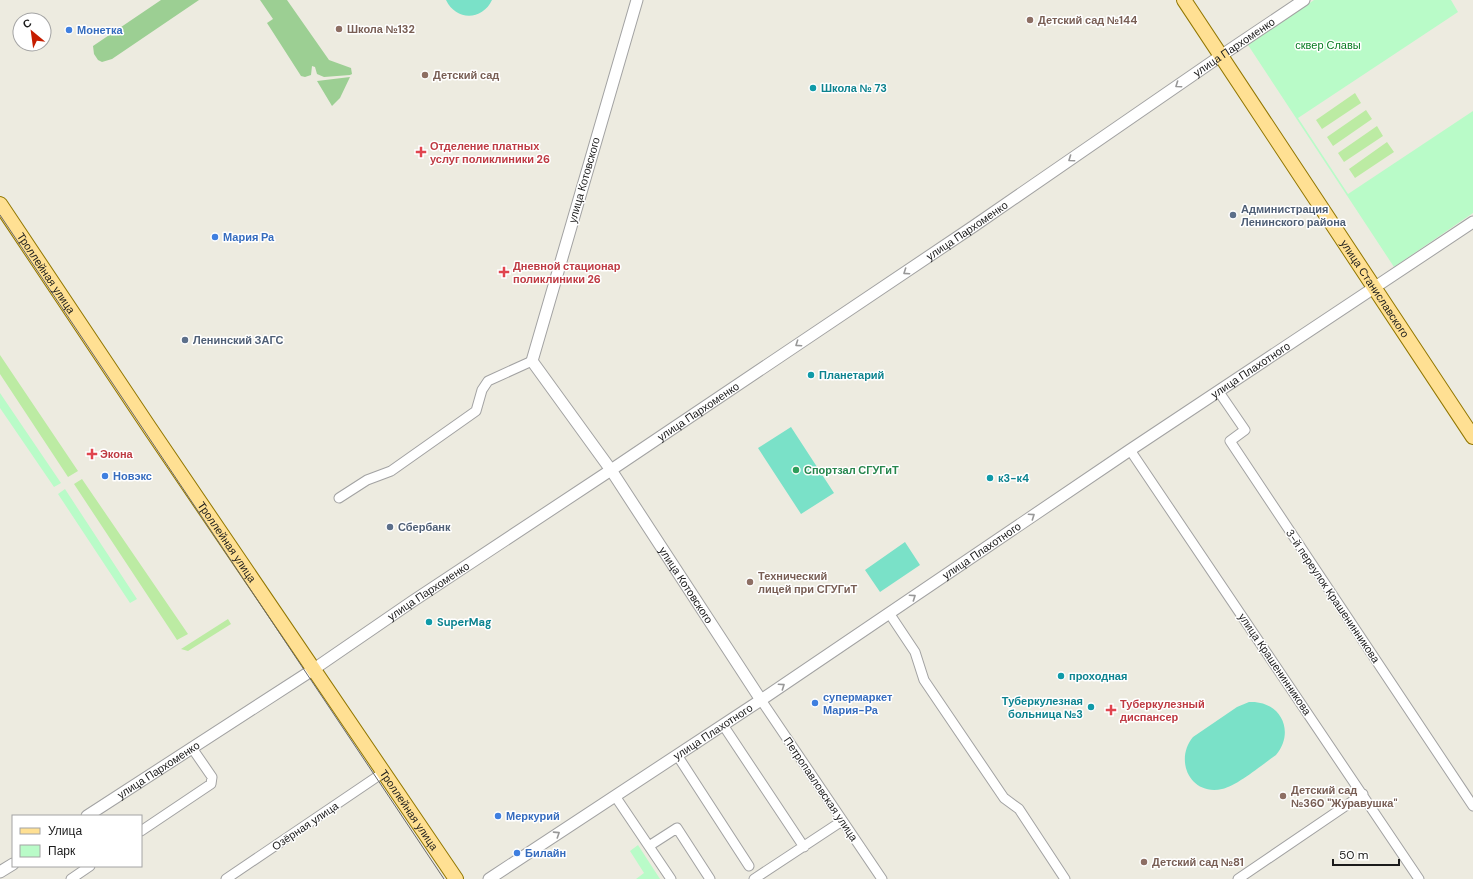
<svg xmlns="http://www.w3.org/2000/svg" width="1473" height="879" viewBox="0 0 1473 879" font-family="'DM Sans',sans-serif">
  <rect width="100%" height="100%" fill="#edebe0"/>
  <!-- grass -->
  <path fill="#bceba3" d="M1355 93 1361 103 1322 129 1316 120Z
    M1366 110 1372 119 1333 146 1327 137Z
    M1377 126 1383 136 1344 162 1338 153Z
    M1387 142 1394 152 1355 178 1349 169Z
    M0 355 78 471 68 477 0 374Z
    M82 479 188 634 177 640 74 484Z
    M228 619 231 624 188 651 181 649Z"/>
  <!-- forest -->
  <path fill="#9ccf93" d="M161 0H199L112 59 102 62 98 60 94 54 93 46Z
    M260 0H287L329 60 351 68 352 74 350 75 324 77 317 74 315 67 312 66 311 75 305 77 301 76 267 23 273 19Z
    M350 77 340 98 332 106 317 81Z"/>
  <!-- park -->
  <path fill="#b9fbc8" d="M1314 0H1451L1458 12 1298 118 1348 194 1473 111V213L1394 267 1248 45Z
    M0 393 61 483 54 487 0 408Z
    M65 489 137 599 130 603 58 494Z
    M638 845 660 879H636L644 873 630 851Z"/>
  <!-- pitch -->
  <path fill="#7ae1c8" d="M446 0H492C482 21 456 21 446 0Z
    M791 427 834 493 801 514 758 448Z
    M905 542 920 565 880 592 865 570Z
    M1249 702C1280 700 1296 731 1276 755 1263 764 1237 786 1222 789 1190 796 1174 760 1193 737L1237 707Z"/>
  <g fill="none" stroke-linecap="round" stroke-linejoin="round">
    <!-- minor casing -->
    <g stroke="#a2a2a2" stroke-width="11">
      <path id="minor" d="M1219 392 1245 430 1230 441 1473 806
        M1130 450 1419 879
        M339 498 367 480 391 471 476 411 482 390 488 381 532 361
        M889 613 915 652 924 680 1004 798 1019 809 1065 879
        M761 700 882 879
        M723 725 804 847
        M677 755 749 866
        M615 796 671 879
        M141 831 211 784 212 777 192 748
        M649 846 677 828 710 879
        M71 879 90 866
        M226 879 384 772
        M754 879 842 821
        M1238 879 1363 794"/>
    </g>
    <!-- tertiary casing -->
    <g stroke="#a2a2a2" stroke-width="13">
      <g id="tertiary">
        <path id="s1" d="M637 0 532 361 611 470 761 700"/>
        <path id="s2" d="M87 816 314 669 413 601 611 470 974 226 1222 55 1304 0"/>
        <path d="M0 872 13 864"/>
        <path id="s3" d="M489 879 761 700 1130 450 1473 222"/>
      </g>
    </g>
    <!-- primary casing -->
    <g stroke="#927700" stroke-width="16">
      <g id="primary">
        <path id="s4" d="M1184 0 1473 437"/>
        <path id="s5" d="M0 204 149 427 456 879"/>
      </g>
    </g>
    <!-- minor -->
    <use href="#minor" stroke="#fff" stroke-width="9"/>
    <!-- tertiary -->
    <use href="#tertiary" stroke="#fff" stroke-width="11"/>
    <!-- primary -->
    <use href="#primary" stroke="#ffe093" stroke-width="14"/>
    <!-- tram -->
    <path stroke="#696969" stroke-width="1" d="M0 215 444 879"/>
  </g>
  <!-- one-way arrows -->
  <defs><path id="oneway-chevron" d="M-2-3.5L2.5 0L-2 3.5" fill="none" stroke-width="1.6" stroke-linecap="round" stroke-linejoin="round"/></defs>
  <g stroke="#989898">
    <use href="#oneway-chevron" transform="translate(1178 85) rotate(145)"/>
    <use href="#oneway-chevron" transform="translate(1071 159) rotate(145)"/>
    <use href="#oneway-chevron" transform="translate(906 272) rotate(146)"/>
    <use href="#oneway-chevron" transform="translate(798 344) rotate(146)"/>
    <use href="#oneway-chevron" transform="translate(1032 516) rotate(-34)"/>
    <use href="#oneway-chevron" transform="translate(913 597) rotate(-34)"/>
    <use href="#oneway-chevron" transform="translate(782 686) rotate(-34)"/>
    <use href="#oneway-chevron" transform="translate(557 834) rotate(-33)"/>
  </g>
  <!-- markers -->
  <g fill="#8d6e63" stroke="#fff" stroke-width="1.5">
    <circle cx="1030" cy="20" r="4"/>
    <circle cx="339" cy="29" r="4"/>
    <circle cx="425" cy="75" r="4"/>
    <circle cx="750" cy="582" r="4"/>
    <circle cx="1283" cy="796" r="4"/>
    <circle cx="1144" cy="862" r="4"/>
  </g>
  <g fill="#3f7fe0" stroke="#fff" stroke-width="1.5">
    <circle cx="69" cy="30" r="4"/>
    <circle cx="215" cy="237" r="4"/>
    <circle cx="105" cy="476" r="4"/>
    <circle cx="815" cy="703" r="4"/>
    <circle cx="498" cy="816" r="4"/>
    <circle cx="517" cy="853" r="4"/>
  </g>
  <g fill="#0f9aa8" stroke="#fff" stroke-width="1.5">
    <circle cx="813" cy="88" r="4"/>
    <circle cx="811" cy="375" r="4"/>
    <circle cx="990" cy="478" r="4"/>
    <circle cx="429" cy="622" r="4"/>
    <circle cx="1061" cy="676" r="4"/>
    <circle cx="1091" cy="707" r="4"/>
  </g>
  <g fill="#e0444e" stroke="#fff" stroke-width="1.5">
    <path d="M419 146h4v4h4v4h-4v4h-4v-4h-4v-4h4z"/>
    <path d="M502 266h4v4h4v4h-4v4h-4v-4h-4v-4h4z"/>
    <path d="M90 448h4v4h4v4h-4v4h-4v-4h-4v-4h4z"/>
    <path d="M1109 704h4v4h4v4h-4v4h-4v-4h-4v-4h4z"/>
  </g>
  <g fill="#5c6f8a" stroke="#fff" stroke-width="1.5">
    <circle cx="1233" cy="215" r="4"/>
    <circle cx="185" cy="340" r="4"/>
    <circle cx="390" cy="527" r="4"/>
  </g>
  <circle fill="#2e9e5b" stroke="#fff" stroke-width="1.5" cx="796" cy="470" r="4"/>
  <g text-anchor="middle" stroke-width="3" stroke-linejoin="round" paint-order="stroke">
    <!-- education labels -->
    <g font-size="11" font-weight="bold" fill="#785e54" stroke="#fff" text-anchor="start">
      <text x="1038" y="24">Детский сад №144</text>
      <text x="347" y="33">Школа №132</text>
      <text x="433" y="79">Детский сад</text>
      <text x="758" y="580">Технический<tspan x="758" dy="13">лицей при СГУГиТ</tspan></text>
      <text x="1291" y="794">Детский сад<tspan x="1291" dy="13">№360 "Журавушка"</tspan></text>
      <text x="1152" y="866">Детский сад №81</text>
    </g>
    <!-- shop labels -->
    <g font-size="11" font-weight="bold" fill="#366cbe" stroke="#fff" text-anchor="start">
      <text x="77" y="34">Монетка</text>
      <text x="223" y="241">Мария Ра</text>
      <text x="113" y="480">Новэкс</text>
      <text x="823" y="701">супермаркет<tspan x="823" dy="13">Мария-Ра</tspan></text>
      <text x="506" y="820">Меркурий</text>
      <text x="525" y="857">Билайн</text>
    </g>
    <!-- park labels -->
    <g font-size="11" fill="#077b21" stroke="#fff">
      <text x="1328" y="49">сквер Славы</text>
    </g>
    <!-- street labels -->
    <g font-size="11" fill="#1b1b1b" stroke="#fff">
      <text dy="4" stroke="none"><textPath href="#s2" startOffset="1381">улица Пархоменко</textPath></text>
      <text transform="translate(584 180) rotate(-74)" y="4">улица Котовского</text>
      <text dy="4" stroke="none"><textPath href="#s2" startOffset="1057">улица Пархоменко</textPath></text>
      <text dy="4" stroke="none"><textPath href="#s5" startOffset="83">Троллейная улица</textPath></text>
      <text dy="4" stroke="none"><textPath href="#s4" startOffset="346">улица Станиславского</textPath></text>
      <text dy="4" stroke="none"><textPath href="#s3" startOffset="916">улица Плахотного</textPath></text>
      <text dy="4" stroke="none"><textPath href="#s2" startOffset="733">улица Пархоменко</textPath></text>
      <text dy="4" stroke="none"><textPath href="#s5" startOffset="407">Троллейная улица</textPath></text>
      <text dy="4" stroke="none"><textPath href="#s3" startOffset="592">улица Плахотного</textPath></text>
      <text dy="4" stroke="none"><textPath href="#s1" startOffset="648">улица Котовского</textPath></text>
      <text dy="4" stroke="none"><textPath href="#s2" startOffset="409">улица Пархоменко</textPath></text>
      <text transform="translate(1333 596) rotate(56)" y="4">3-й переулок Крашенинникова</text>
      <text transform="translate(1275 664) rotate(56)" y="4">улица Крашенинникова</text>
      <text dy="4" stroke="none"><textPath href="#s3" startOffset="268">улица Плахотного</textPath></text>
      <text dy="4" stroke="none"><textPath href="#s2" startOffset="85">улица Пархоменко</textPath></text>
      <text transform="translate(821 789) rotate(56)" y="4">Петропавловская улица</text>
      <text dy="4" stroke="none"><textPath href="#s5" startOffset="731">Троллейная улица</textPath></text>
      <text transform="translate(305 826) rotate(-34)" y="4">Озёрная улица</text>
    </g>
    <!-- culture labels -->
    <g font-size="11" font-weight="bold" fill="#0d838f" stroke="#fff" text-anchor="start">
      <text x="821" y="92">Школа № 73</text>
      <text x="819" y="379">Планетарий</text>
      <text x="998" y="482">к3-к4</text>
      <text x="437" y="626">SuperMag</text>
      <text x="1069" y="680">проходная</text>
      <text x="1083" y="705" text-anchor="end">Туберкулезная<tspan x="1083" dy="13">больница №3</tspan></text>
    </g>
    <!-- health labels -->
    <g font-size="11" font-weight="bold" fill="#be3a42" stroke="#fff" text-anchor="start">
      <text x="430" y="150">Отделение платных<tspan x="430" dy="13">услуг поликлиники 26</tspan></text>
      <text x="513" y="270">Дневной стационар<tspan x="513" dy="13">поликлиники 26</tspan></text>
      <text x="100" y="458">Экона</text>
      <text x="1120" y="708">Туберкулезный<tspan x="1120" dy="13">диспансер</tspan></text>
    </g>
    <!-- service labels -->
    <g font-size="11" font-weight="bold" fill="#4e5e75" stroke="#fff" text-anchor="start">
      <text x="1241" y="213">Администрация<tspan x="1241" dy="13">Ленинского района</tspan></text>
      <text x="193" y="344">Ленинский ЗАГС</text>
      <text x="398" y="531">Сбербанк</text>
    </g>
    <!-- leisure labels -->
    <g font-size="11" font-weight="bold" fill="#27864d" stroke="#fff" text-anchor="start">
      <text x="804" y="474">Спортзал СГУГиТ</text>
    </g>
  </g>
  <!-- legend -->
  <rect x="12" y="815" width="130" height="52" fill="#ffffff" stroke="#a4a4a4"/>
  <rect x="20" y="828" width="20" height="6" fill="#ffe093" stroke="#a4a4a4"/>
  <text x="48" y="835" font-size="12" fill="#1b1b1b">Улица</text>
  <rect x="20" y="845" width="20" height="12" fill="#b9fbc8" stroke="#a4a4a4"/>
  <text x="48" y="855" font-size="12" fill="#1b1b1b">Парк</text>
  <!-- north arrow -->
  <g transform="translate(32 32) rotate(331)"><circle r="19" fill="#ffffff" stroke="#a4a4a4"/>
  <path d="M0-3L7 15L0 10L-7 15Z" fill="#c61d00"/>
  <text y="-6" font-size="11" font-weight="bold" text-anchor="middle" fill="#1b1b1b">С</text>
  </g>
  <!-- scale -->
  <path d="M1333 859v6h66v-6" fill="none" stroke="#1b1b1b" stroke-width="2"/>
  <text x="1339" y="859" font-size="12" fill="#1b1b1b" stroke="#ffffff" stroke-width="3" paint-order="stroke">50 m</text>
</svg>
